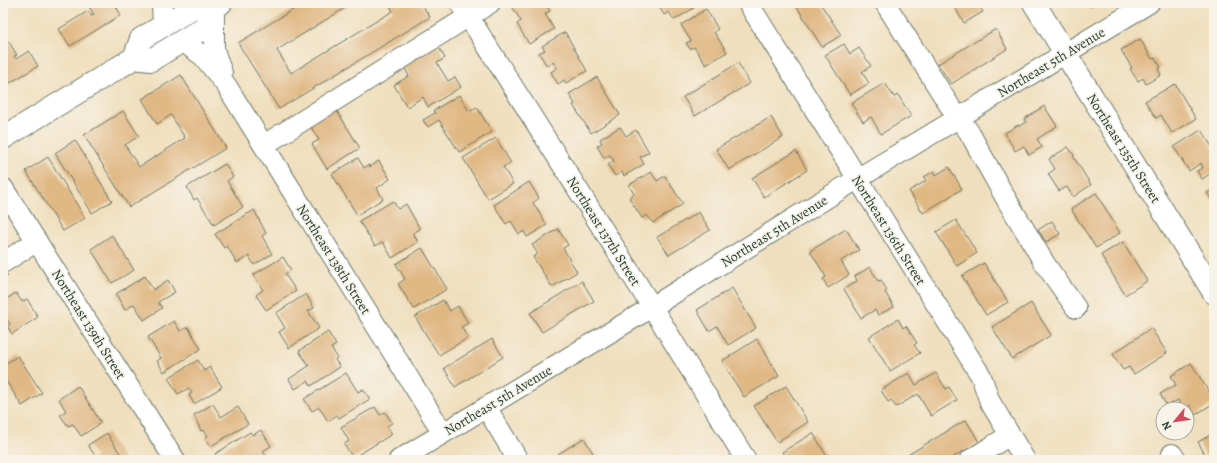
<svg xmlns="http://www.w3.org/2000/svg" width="1217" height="463" viewBox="0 0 1217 463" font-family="Alegreya,serif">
  <rect width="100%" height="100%" fill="#f7f3e8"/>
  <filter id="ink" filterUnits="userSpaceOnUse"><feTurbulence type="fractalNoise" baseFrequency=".025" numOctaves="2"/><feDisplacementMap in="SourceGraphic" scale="8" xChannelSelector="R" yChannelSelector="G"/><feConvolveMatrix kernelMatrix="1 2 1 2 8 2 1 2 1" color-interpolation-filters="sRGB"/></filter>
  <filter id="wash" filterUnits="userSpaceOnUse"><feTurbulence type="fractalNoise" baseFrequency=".012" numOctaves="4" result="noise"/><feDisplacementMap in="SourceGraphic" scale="16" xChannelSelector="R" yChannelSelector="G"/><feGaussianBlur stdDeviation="0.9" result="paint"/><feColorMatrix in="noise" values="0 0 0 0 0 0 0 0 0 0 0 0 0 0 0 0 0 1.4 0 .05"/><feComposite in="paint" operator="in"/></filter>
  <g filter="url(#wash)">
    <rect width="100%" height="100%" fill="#f0dfbe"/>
    <g id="blocks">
      <!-- building -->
      <path fill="#e0b884" d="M87 3H114L121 15 70 46 59 29 88 11 91 16 94 15Z
        M304 3H353L277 50 291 73 393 11 388 3H421L430 17 279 109 238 43Z
        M510 3H552L547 6 550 11 545 14 554 29 529 44 517 24 521 21Z
        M657 3H691L694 8 674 20 669 12 664 15Z
        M804 3H820L841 35 822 47 797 7Z
        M952 3H977L983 12 964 23Z
        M1088 3H1097L1090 7Z
        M706 9 718 29 714 32 727 52 706 65 694 47 690 49 686 43 691 41 681 25Z
        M996 29 1007 49 951 84 938 64Z
        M565 32 587 71 566 83 564 80 558 84 551 72 557 68 553 62 547 66 539 53 545 50 542 46Z
        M1140 39 1152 59 1155 58 1161 67 1158 69 1161 75 1146 84 1143 78 1138 81 1130 69 1132 68 1121 50Z
        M9 42 17 55 14 56 16 59 29 51 38 66 3 87V46Z
        M844 44 850 54 859 48 871 66 862 72 869 83 850 95 825 55Z
        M437 45 445 58 437 63 448 81 455 77 461 87 428 107 423 97 407 107 394 85 409 76 403 65Z
        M738 63 750 83 695 116 683 97Z
        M181 75 226 148 129 207 84 135 123 111 139 136 125 145 139 167 185 138 171 115 157 124 142 99Z
        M597 77 620 115 591 133 573 105 575 104 569 94Z
        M885 83 894 97 898 95 911 116 881 134 871 117 863 122 851 103Z
        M1175 84 1196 119 1172 133 1161 115 1156 118 1145 101Z
        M459 95 469 111 477 107 492 132 459 152 439 120 428 127 423 120 435 113 433 111Z
        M1044 106 1057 126 1037 139 1042 147 1029 155 1024 146 1015 151 1005 133 1018 125 1019 126 1026 122 1024 119Z
        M335 108 360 148 327 169 312 144 319 140 309 124Z
        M771 117 783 137 729 170 716 149Z
        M620 127 626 136 636 130 649 152 640 157 644 164 624 176 622 172 615 176 608 165 614 161 610 155 604 158 597 146 602 143 600 139Z
        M1201 130 1214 150V162L1212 163 1214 166V171L1202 179 1197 171 1203 168 1201 163 1189 171 1174 147Z
        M496 138 511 163 503 167 513 184 488 199 463 158Z
        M75 140 112 201 92 213 55 153Z
        M1068 147 1074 155 1073 156 1091 185 1073 197 1067 187 1059 191 1048 174 1055 169 1049 159Z
        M796 151 807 170 764 197 752 178Z
        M48 157 85 218 63 231 26 171Z
        M358 158 364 168 369 165 370 167 379 161 390 179 377 188 383 199 357 215 332 174Z
        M225 164 233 177 227 181 243 207 214 225 197 198 194 200 187 187Z
        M949 167 962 189 923 213 909 191 926 181 924 177 934 171 936 175Z
        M651 172 657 181 665 176 683 204 653 223 647 215 642 218 629 198 634 194 629 185Z
        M529 182 539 198 533 203 547 225 527 237 524 231 519 234 511 221 506 224 494 205Z
        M1214 188V203L1207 193Z
        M1096 193 1120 233 1096 248 1071 209Z
        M393 201 398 209 406 204 420 229 413 233 418 242 392 258 383 242 375 246 359 221Z
        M254 210 266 233 262 236 272 254 254 265 249 256 237 263 227 246 224 248 215 234Z
        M699 212 710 230 669 255 657 237Z
        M956 220 977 253 957 266 936 232Z
        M1052 221 1060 234 1046 242 1038 230Z
        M558 229 568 245 563 248 577 272 552 287 533 257 538 254 532 245Z
        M846 229 859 250 841 261 849 275 828 288 823 279 826 277 810 251Z
        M112 235 134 270 112 283 91 249Z
        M1123 242 1147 281 1125 295 1101 255Z
        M422 248 447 289 414 309 398 284 405 279 396 264Z
        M283 257 291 270 285 274 296 291 266 310 256 295 263 290 253 275Z
        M984 263 1008 302 986 315 962 276Z
        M870 267 878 281 881 280 887 290 885 292 894 307 878 315 875 310 861 318 844 289 857 281 855 276Z
        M3 269 8 276 3 279Z
        M145 276 153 290 168 280 175 292 158 302 162 308 144 320 134 304 125 310 116 294Z
        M582 281 594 301 542 332 530 313Z
        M732 288 756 328 728 345 717 326 709 331 697 310Z
        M16 293 22 302 27 299 38 317 12 334 7 326 10 324 4 315 3 316V301Z
        M306 294 314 308 308 311 319 328 289 348 279 332 285 328 276 313Z
        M443 300 450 311 458 306 468 323 461 327 468 338 439 355 415 317Z
        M1031 303 1051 335 1012 359 992 327Z
        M898 319 903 328 906 326 917 343 914 345 920 353 890 371 869 337Z
        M174 321 180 331 188 327 201 349 164 372 157 361 161 358 148 337Z
        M1151 328 1167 353 1134 374 1129 367 1123 370 1113 354Z
        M328 332 336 345 331 348 337 357 335 360 340 367 311 386 308 381 295 389 289 379 309 366 299 351Z
        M492 339 503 357 455 387 444 368Z
        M757 339 779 376 744 397 722 361Z
        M18 356 42 393 22 406 3 376V365Z
        M198 360 204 371 210 367 222 387 194 404 189 395 192 393 189 388 178 394 168 378Z
        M1191 363 1214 400V403L1195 415 1190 405 1183 409 1178 400 1167 406 1160 394 1176 385 1171 376Z
        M346 373 358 392 363 389 370 399 339 418 337 415 328 421 319 407 312 411 304 399Z
        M909 373 916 385 936 373 946 389 949 387 957 400 931 416 918 394 896 407 891 400 888 402 881 390Z
        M78 386 101 423 81 436 73 424 68 426 60 415 66 411 59 399Z
        M786 386 808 422 777 442 754 406Z
        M213 404 221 417 238 407 248 424 211 446 205 437 208 436 204 430 201 431 194 415Z
        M375 407 380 415 385 412 392 423 387 426 392 434 353 458 344 444 349 441 341 427Z
        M966 420 979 442 949 460H909L906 456Z
        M261 430 271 446 263 451 268 459 266 460H218L215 454 250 432 253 435Z
        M107 433 124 460H91L96 457 88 445Z
        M813 433 829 460H787L782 452Z
        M1212 434 1214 438V460H1208L1198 442Z
        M584 438 597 460H561L558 454Z"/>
    </g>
  </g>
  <g filter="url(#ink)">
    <use href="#blocks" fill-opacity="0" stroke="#687664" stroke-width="1"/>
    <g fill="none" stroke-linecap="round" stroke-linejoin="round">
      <!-- minor casing -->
      <g stroke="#687664" stroke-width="22">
        <path id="minor" d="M162 3 163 26
          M460 3 652 307 746 460
          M748 3 981 376 990 402 1025 460
          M885 3 951 108 969 132 1005 197 1045 264 1076 308
          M214 8V50L222 73
          M182 41 203 56 226 85 443 433
          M264 145 490 3
          M3 188 175 460
          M4 262 37 241
          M486 407 518 460
          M1172 454 1176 460
          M399 460 652 307 857 179 1149 3
          M970 460 1010 435"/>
      </g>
      <!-- major casing -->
      <g stroke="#687664" stroke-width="24">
        <path id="major" d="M1034 3 1214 293
          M134 58 141 39 194 7 214 8 221 3
          M3 138 134 58 151 60 205 27 214 8"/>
      </g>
      <!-- minor -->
      <use href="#minor" stroke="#fff" stroke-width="20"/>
      <!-- major -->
      <use href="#major" stroke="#fff" stroke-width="22"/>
    </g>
  </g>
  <g text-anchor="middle" stroke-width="3.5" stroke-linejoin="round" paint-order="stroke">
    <!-- street labels -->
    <g font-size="14" fill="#1f3d34" stroke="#f7f3e8">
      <text transform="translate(1051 62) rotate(-31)" y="5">Northeast 5th Avenue</text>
      <text transform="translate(1124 148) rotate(58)" y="5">Northeast 135th Street</text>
      <text transform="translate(889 230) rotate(58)" y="5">Northeast 136th Street</text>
      <text transform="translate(604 231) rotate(58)" y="5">Northeast 137th Street</text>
      <text transform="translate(774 231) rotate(-32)" y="5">Northeast 5th Avenue</text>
      <text transform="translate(334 259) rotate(58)" y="5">Northeast 138th Street</text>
      <text transform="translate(89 324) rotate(58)" y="5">Northeast 139th Street</text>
      <text transform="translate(498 400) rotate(-31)" y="5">Northeast 5th Avenue</text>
    </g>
  </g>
  <!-- margin -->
  <rect width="1217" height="463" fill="none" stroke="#f7f3e8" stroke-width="16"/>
  <!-- north arrow -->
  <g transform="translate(1175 421) rotate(241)"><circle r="19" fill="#f7f3e8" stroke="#a1aaa0"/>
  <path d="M0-3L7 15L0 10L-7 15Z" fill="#d1495b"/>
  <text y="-6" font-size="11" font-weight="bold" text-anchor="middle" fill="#1f3d34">N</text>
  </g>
</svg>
